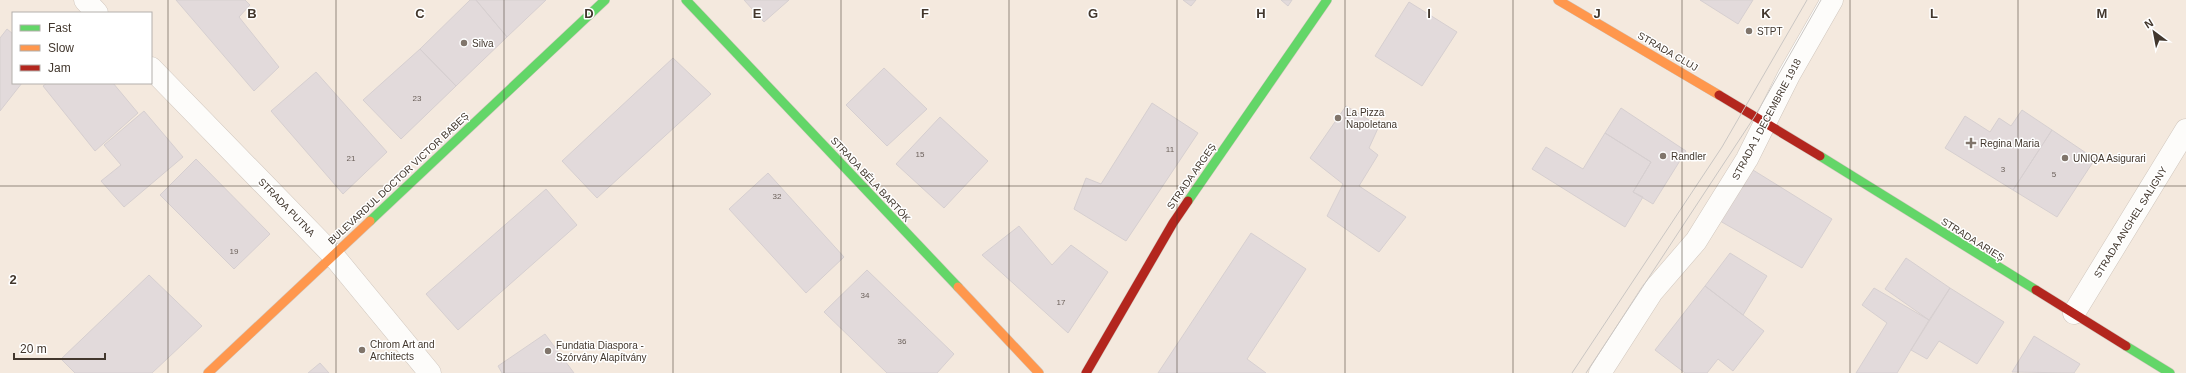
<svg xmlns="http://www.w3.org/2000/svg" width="2186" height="373" viewBox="0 0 2186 373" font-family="Helvetica,sans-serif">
  <rect width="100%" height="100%" fill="#f4e9de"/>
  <!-- building -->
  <path fill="#e2dadb" stroke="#d6cfd0" d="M176 0H245L250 5 239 17 279 67 254 91Z
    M470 0H476L507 37 456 86 420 49Z
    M476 0H546L507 37Z
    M744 0H789L764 22Z
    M1183 0H1196L1191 6Z
    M1281 0H1292L1288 6Z
    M1700 0H1753L1738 24Z
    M1409 2 1457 32 1422 86 1375 56Z
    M7 29 13 34V83H22L0 111V38Z
    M420 49 456 86 401 139 363 100Z
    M673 58 711 94 597 198 562 161Z
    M884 68 927 109 887 146 846 105Z
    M316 72 387 152 343 194 271 111Z
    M47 83H113L138 113 95 151 43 86Z
    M1152 103 1198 133 1126 241 1074 209 1086 178 1101 184Z
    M1346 106 1379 126 1369 148 1378 155 1359 186 1406 217 1379 252 1327 216 1343 184 1310 158Z
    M1621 108 1686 151 1653 204 1633 192 1651 162 1605 133Z
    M2022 110 2052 130 2013 190 1945 148 1965 116 1990 132 1999 118 2011 126Z
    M144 111 183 157 124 207 101 181 121 165 104 145Z
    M940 117 988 161 944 208 896 164Z
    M2052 130 2095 159 2057 217 2013 190Z
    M1605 133 1651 162 1633 192 1643 197 1625 227 1532 169 1546 147 1583 169Z
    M196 159 270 234 234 269 160 195Z
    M1753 170 1832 219 1802 268 1720 221Z
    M768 173 844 257 806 293 729 209Z
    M546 189 577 225 458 330 426 294Z
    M1019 226 1052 265 1071 245 1108 272 1068 333 982 255Z
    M1251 233 1306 269 1247 359 1266 373H1158Z
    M1730 253 1767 276 1743 315 1705 286Z
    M1906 258 1950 288 1929 320 1885 289Z
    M867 270 954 354 937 373H887L824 312Z
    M149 275 202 326 152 373H75L61 359Z
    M1705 286 1764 331 1733 371 1718 359 1707 373H1685L1655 350Z
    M1874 288 1929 320 1897 373H1856L1887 323 1862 305Z
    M1950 288 2004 322 1977 364 1939 341 1927 359 1911 350Z
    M545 334 574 373H502L498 366Z
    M2034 336 2080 364 2074 373 2012 372Z
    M320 363 329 373H308Z"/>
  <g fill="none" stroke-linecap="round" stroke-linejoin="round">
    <!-- street casing -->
    <g stroke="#d0c6bd" stroke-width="23">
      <path id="street" d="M85 0 97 13
        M151 68 332 254 430 373
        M2074 313 2186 130
        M1600 373 1652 292 1696 241 1747 159 1789 75 1832 0"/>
    </g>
    <!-- fast casing -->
    <g stroke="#d0c6bd" stroke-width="10">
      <path id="fast" d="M686 0 958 287
        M1820 156 2036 290
        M1188 201 1327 0
        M370 221 605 0
        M2126 346 2170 373"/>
    </g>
    <!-- slow casing -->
    <g stroke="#d0c6bd" stroke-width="10">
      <path id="slow" d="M1558 0 1719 95
        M958 287 1039 373
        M208 373 370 221"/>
    </g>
    <!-- jam casing -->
    <g stroke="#d0c6bd" stroke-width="10">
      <path id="jam" d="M1719 95 1820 156
        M2036 290 2126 346
        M1086 373 1173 223 1188 201"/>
    </g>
    <!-- street -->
    <use href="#street" stroke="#fdfcfa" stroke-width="22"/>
    <!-- fast -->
    <use href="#fast" stroke="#63d668" stroke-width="9"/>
    <!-- slow -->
    <use href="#slow" stroke="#ff974d" stroke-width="9"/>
    <!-- jam -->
    <use href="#jam" stroke="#b3261e" stroke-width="9"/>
    <!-- tram -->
    <path stroke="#cac6c3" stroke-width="1" d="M1572 373 1722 147 1807 0
      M1586 373 1755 116 1821 0"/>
  </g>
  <!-- grid -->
  <path fill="none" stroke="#42372d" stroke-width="1" stroke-opacity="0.55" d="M168 0V373M336 0V373M504 0V373M673 0V373M841 0V373M1009 0V373M1177 0V373M1345 0V373M1513 0V373M1682 0V373M1850 0V373M2018 0V373M0 186H2186"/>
  <!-- markers -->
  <g fill="#80756b" stroke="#fff" stroke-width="1.5">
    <circle cx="1749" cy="31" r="4"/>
    <circle cx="464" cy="43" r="4"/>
    <circle cx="1338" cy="118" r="4"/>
    <path d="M1969 137h4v4h4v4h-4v4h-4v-4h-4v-4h4z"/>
    <circle cx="1663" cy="156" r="4"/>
    <circle cx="2065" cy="158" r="4"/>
    <circle cx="362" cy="350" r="4"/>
    <circle cx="548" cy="351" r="4"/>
  </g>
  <g text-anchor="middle" stroke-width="3" stroke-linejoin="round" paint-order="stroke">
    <!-- number labels -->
    <g font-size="8" fill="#6b605a">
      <text x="417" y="101">23</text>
      <text x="1170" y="152">11</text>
      <text x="920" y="157">15</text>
      <text x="351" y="161">21</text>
      <text x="2003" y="172">3</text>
      <text x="2054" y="177">5</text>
      <text x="777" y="199">32</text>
      <text x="234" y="254">19</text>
      <text x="865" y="298">34</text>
      <text x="1061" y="305">17</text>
      <text x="902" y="344">36</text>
    </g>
    <!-- poi labels -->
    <g font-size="10" fill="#42372d" stroke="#fff" text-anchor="start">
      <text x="1757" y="35">STPT</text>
      <text x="472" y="47">Silva</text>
      <text x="1346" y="116">La Pizza<tspan x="1346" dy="12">Napoletana</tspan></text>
      <text x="1980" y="147">Regina Maria</text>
      <text x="1671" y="160">Randler</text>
      <text x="2073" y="162">UNIQA Asigurari</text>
      <text x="370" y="348">Chrom Art and<tspan x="370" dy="12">Architects</tspan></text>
      <text x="556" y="349">Fundatia Diaspora -<tspan x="556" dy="12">Szórvány Alapítvány</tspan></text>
    </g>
    <!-- street labels -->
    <g font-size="10" fill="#42372d" stroke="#fff">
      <text transform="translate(1668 51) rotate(30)" y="4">STRADA CLUJ</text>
      <text transform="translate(1766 119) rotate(-62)" y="4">STRADA 1 DECEMBRIE 1918</text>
      <text transform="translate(1191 176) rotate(-55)" y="4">STRADA ARGEȘ</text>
      <text transform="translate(398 178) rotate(-43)" y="4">BULEVARDUL DOCTOR VICTOR BABEȘ</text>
      <text transform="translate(871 179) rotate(47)" y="4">STRADA BÉLA BARTÓK</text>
      <text transform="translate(287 207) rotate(46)" y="4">STRADA PUTNA</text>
      <text transform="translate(2130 222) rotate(-58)" y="4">STRADA ANGHEL SALIGNY</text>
      <text transform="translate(1973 239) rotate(32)" y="4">STRADA ARIEȘ</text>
    </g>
  </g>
  <g font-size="13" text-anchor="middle" font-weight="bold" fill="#42372d" stroke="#fff" stroke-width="3" stroke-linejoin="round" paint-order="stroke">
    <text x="252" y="18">B</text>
    <text x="420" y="18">C</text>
    <text x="589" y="18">D</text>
    <text x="757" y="18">E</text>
    <text x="925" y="18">F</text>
    <text x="1093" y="18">G</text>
    <text x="1261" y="18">H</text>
    <text x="1429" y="18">I</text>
    <text x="1597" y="18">J</text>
    <text x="1766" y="18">K</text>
    <text x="1934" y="18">L</text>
    <text x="2102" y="18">M</text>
    <text x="13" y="284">2</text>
  </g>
  <!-- legend -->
  <rect x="12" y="12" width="140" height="72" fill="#ffffff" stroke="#b3afab"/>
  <rect x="20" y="25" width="20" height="6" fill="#63d668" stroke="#b3afab"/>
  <text x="48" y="32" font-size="12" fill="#42372d">Fast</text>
  <rect x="20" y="45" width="20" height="6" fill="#ff974d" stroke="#b3afab"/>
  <text x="48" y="52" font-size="12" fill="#42372d">Slow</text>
  <rect x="20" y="65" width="20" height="6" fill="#b3261e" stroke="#b3afab"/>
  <text x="48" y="72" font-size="12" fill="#42372d">Jam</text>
  <!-- north arrow -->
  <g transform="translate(2154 32) rotate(328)" stroke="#ffffff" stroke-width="3" paint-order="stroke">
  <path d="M0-3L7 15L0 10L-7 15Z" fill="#42372d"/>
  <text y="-6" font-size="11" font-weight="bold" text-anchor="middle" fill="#42372d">N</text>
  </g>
  <!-- scale -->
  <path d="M14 353v6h91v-6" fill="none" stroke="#42372d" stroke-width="2"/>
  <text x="20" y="353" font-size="12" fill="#42372d" stroke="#ffffff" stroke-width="3" paint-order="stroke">20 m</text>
</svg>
